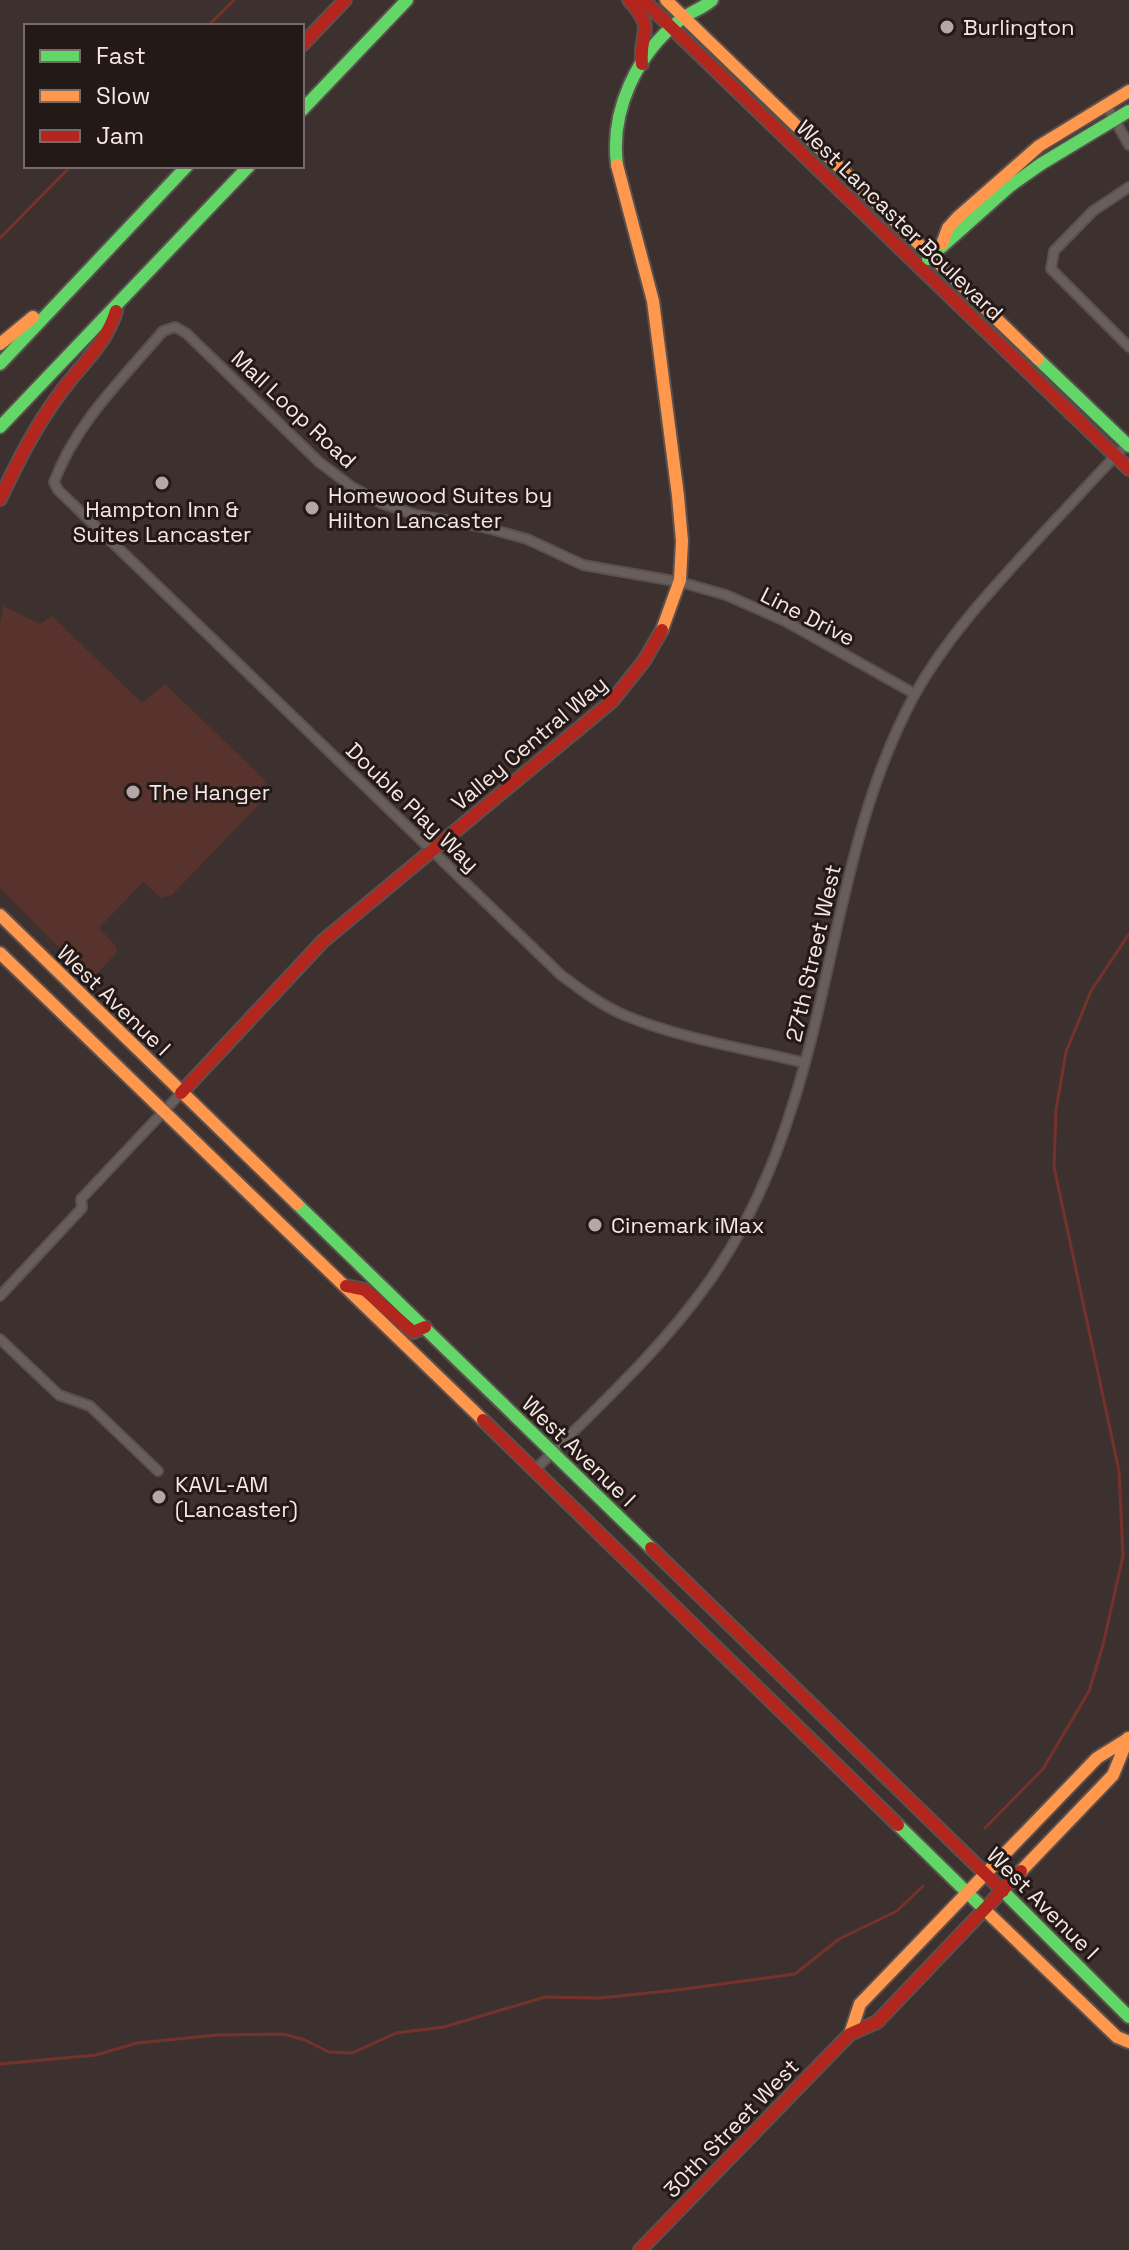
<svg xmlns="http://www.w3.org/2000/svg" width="1129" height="2250" viewBox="0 0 1129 2250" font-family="'Space Grotesk',sans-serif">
  <rect width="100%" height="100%" fill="#3d3130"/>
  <!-- green -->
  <path fill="#58322d" d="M3 606 40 624 52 616 142 703 165 684 265 780 266 797 172 895 161 898 143 882 99 928 116 946 117 952 91 980 0 888V625Z"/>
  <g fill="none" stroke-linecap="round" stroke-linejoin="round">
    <!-- stream -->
    <path stroke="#75322a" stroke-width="3" d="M208 26 234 0
      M0 238 71 166
      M985 1828 1043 1769 1089 1691 1103 1645 1123 1556 1119 1471 1054 1167 1056 1110 1066 1052 1091 991 1129 934
      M0 2064 96 2055 137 2043 217 2035 283 2034 305 2040 329 2052 352 2053 396 2033 444 2027 545 1997 600 1998 677 1990 795 1974 839 1939 897 1911 923 1886"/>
    <!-- street casing -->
    <g stroke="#5a504d" stroke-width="12">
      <path id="street" d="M1106 105 1129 145
        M1129 187 1093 211 1054 251 1051 269 1129 347
        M805 1063C748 1049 678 1038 624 1015 601 1005 581 990 561 975L58 490 54 482C76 423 123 378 163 331L175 327 186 333 319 462 352 487 381 503 416 515 483 527 527 539 583 565 680 582 726 595 785 621 915 694
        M0 1296 82 1208 81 1199 181 1093
        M0 1339 59 1395 90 1406 158 1471
        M535 1470C594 1410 659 1352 708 1283 745 1231 773 1168 792 1107 836 971 845 822 915 694 947 637 991 590 1035 542 1066 509 1096 476 1127 444"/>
    </g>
    <!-- fast casing -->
    <g stroke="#5a504d" stroke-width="16">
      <path id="fast" d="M302 110 407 0
        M617 165C610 110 637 54 680 20 690 12 702 9 712 0
        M928 259 1010 186 1041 164 1129 111
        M1038 359 1129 446
        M0 364 187 166
        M0 427 249 166
        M297 1204 651 1548
        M898 1825 985 1910
        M1003 1891 1129 2017"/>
    </g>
    <!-- slow casing -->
    <g stroke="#5a504d" stroke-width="16">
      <path id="slow" d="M666 0 1038 359
        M617 165 653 301 678 496 682 541 680 580 662 630
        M942 244 948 228 958 217 1039 146 1129 91
        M0 344 33 317
        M0 915 297 1204
        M0 953 483 1420
        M1021 1871 1113 1775 1128 1738
        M985 1910 1117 2037 1129 2042
        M850 2034 860 2004 1097 1758 1129 1738"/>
    </g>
    <!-- jam casing -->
    <g stroke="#5a504d" stroke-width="16">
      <path id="jam" d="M629 0C657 31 639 30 642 64
        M643 0 1129 469
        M302 45 345 0
        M0 499C18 461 36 425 61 392 82 363 105 346 116 311
        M181 1093 323 941 612 701 644 661 662 630
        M346 1286 365 1290 413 1332 425 1327
        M483 1420 898 1825
        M651 1548 1003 1891
        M640 2250 850 2034 877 2022 1021 1871"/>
    </g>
    <!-- street -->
    <use href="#street" stroke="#685f5d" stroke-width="8"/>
    <!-- fast -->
    <use href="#fast" stroke="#63d668" stroke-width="12"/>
    <!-- slow -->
    <use href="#slow" stroke="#ff974d" stroke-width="12"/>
    <!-- jam -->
    <use href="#jam" stroke="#b3261e" stroke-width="12"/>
  </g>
  <!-- markers -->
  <g fill="#b5a7a5" stroke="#231917" stroke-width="3">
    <circle cx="947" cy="27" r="8"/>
    <circle cx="162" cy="483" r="8"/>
    <circle cx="312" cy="508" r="8"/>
    <circle cx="133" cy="792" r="8"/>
    <circle cx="595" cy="1225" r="8"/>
    <circle cx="159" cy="1497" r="8"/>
  </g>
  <g text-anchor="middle" stroke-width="6" stroke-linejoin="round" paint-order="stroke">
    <!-- poi labels -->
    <g font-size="22" fill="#f6e7e4" stroke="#231917" text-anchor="start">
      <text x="963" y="35">Burlington</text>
      <text x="328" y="503">Homewood Suites by<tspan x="328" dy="25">Hilton Lancaster</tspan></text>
      <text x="162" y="517" text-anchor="middle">Hampton Inn &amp;<tspan x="162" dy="25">Suites Lancaster</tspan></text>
      <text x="149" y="800">The Hanger</text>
      <text x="611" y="1233">Cinemark iMax</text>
      <text x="175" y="1492">KAVL-AM<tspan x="175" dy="25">(Lancaster)</tspan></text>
    </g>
    <!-- street labels -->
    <g font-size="22" fill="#f6e7e4" stroke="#231917">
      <text transform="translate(900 220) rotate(44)" y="8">West Lancaster Boulevard</text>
      <text transform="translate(294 409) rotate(43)" y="8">Mall Loop Road</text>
      <text transform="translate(808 616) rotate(27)" y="8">Line Drive</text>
      <text transform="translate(529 743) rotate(-40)" y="8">Valley Central Way</text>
      <text transform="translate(413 807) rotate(44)" y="8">Double Play Way</text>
      <text transform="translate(813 953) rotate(-77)" y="8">27th Street West</text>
      <text transform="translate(114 1000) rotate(44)" y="8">West Avenue I</text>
      <text transform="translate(579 1451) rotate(44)" y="8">West Avenue I</text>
      <text transform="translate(1043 1903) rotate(45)" y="8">West Avenue I</text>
      <text transform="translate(731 2128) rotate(-46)" y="8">30th Street West</text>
    </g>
  </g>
  <!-- legend -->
  <rect x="24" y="24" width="280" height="144" fill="#231917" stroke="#776b69" stroke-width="2"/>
  <rect x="40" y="50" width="40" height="12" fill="#63d668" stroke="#776b69" stroke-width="2"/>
  <text x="96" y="64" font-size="24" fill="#f6e7e4">Fast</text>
  <rect x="40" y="90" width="40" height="12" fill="#ff974d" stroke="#776b69" stroke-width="2"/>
  <text x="96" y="104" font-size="24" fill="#f6e7e4">Slow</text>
  <rect x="40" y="130" width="40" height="12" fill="#b3261e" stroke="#776b69" stroke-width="2"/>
  <text x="96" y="144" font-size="24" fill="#f6e7e4">Jam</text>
</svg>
